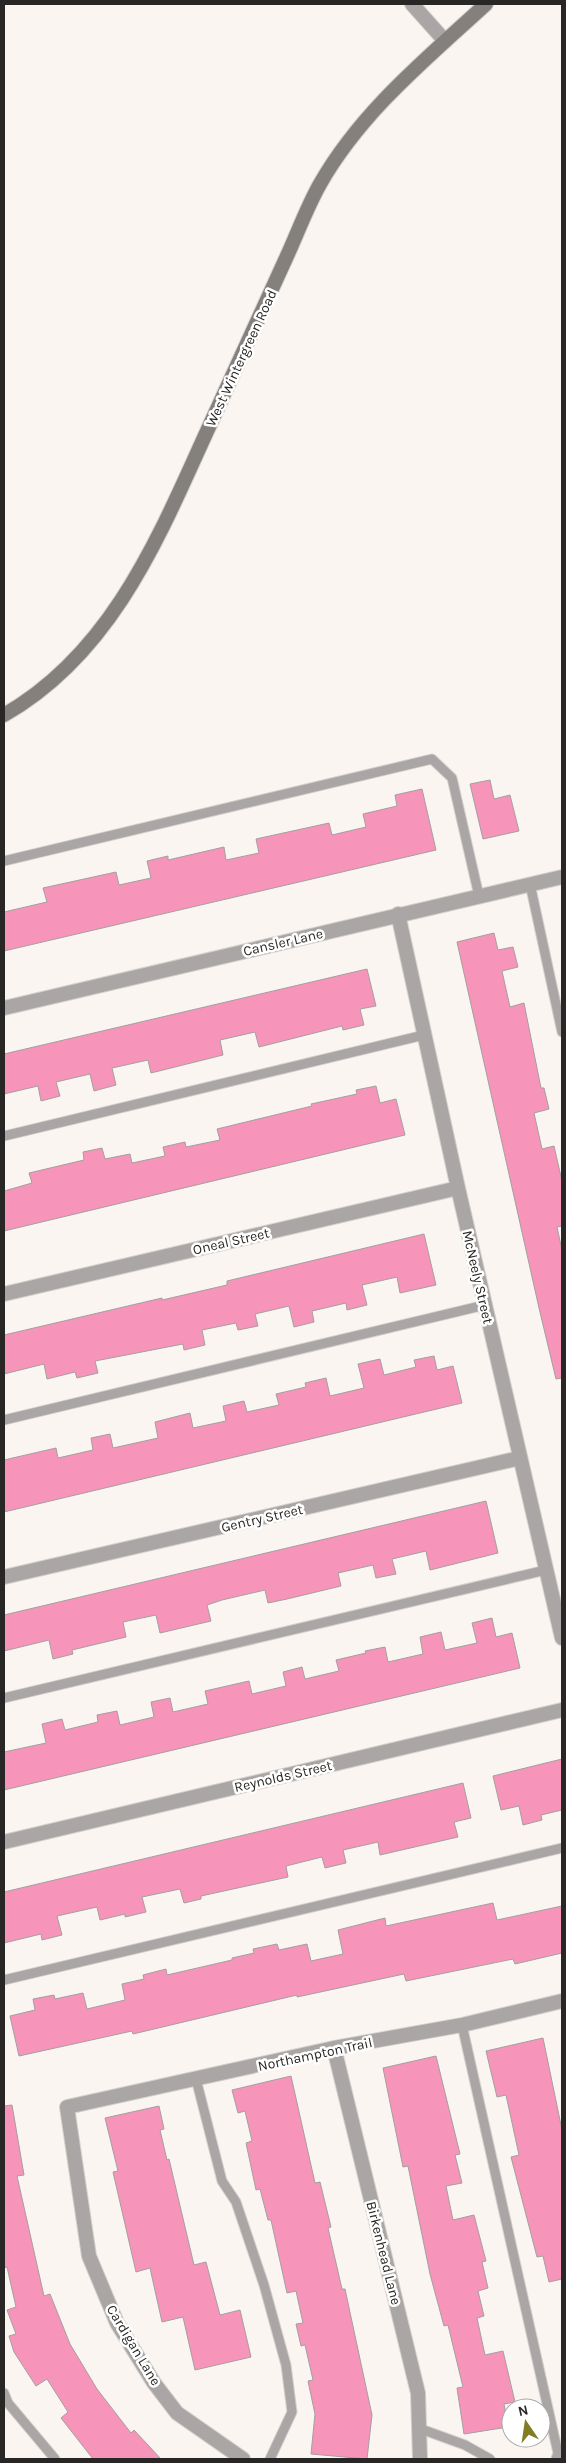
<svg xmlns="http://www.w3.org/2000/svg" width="566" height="2463" viewBox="0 0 566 2463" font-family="Karla,sans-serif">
  <rect width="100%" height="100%" fill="#faf5f0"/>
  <!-- building -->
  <path fill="#f695b9" stroke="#a59ea0" d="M490 780 494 799 510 795 519 831 483 839 470 784Z
    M422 789 436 850 4 951V912L47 902 43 888 116 872 119 885 151 878 147 861 168 856V860L224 847 226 860 259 853 256 839 329 823 332 835 366 827 363 814 397 806 395 795Z
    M494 933 498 950 513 947 518 967 502 971 510 1007 524 1003 541 1088H544L549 1109 534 1113 542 1149 554 1146 562 1181V1226L557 1227 562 1250V1378L556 1379 539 1308 457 942Z
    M367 969 376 1006 360 1009 364 1025 343 1030 342 1026 259 1047 255 1032 220 1040 223 1055 151 1073 148 1060 112 1068 116 1085 94 1091 90 1074 56 1082 60 1096 41 1101 38 1086 4 1094V1054Z
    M376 1086 380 1103 396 1099 405 1135 4 1231V1191L32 1183 29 1173 84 1160 83 1152 102 1148 105 1159 130 1154 132 1163 165 1156 163 1147 185 1142 186 1147 220 1140 217 1129 312 1106 311 1104 357 1094 356 1090Z
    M424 1234 436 1285 400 1293 397 1277 362 1285 367 1305 347 1310 346 1303 312 1311 314 1322 294 1327 289 1306 255 1314 258 1326 238 1330 236 1323 202 1330 205 1345 184 1350 183 1344 95 1361 98 1373 77 1378 75 1372 47 1379 44 1364 4 1374V1335L162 1298V1300L227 1285V1281Z
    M434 1356 437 1370 453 1366 462 1403 4 1512V1460L56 1448 58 1458 93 1450 91 1438 110 1434 113 1448 158 1438 155 1422 190 1413 193 1428 226 1421 223 1406 244 1401 247 1412 279 1405 276 1394 306 1387 305 1383 326 1378 330 1396 364 1388 358 1364 380 1359 384 1375 416 1367 414 1360Z
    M486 1501 498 1553 430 1570 426 1551 392 1559 396 1574 376 1578 373 1565 338 1573 341 1586 287 1599 268 1603 265 1590 222 1600 207 1605 211 1621 160 1633 156 1615 123 1622 126 1637 72 1650 73 1654 53 1659 49 1640 4 1651V1615Z
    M492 1618 496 1637 512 1633 520 1668 4 1790V1752L46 1743 42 1724 62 1719 65 1730 98 1722 97 1715 117 1711 120 1725 154 1717 151 1702 170 1698 173 1712 208 1704 205 1691 249 1681 252 1694 286 1686 283 1672 302 1667 305 1679 339 1671 336 1660 366 1653 365 1651 385 1647 388 1662 423 1654 420 1637 441 1632 445 1650 477 1643 472 1623Z
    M562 1759V1810L541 1815 542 1820 523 1825 519 1806 501 1810 493 1776Z
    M463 1783 471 1818 454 1822 458 1837 380 1855 378 1842 343 1850 346 1863 325 1868 322 1857 286 1866 288 1877 201 1896V1899L184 1903 180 1889 142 1897 146 1912 125 1917V1914L100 1920 97 1907 57 1916 62 1935 42 1940 41 1934 4 1943V1892Z
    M493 1903 497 1920 562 1906V1953L515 1964 513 1959 406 1981 404 1974 297 1997V1995L133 2034 132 2031 19 2056 10 2016 35 2010 33 1999 54 1995 55 1999 83 1993 87 2009 125 2000 122 1984 144 1979 143 1975 166 1969 167 1975 232 1960V1958L254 1953 253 1949 277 1944 279 1950 307 1944 311 1961 343 1954 338 1930 385 1918 386 1926Z
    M543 2038 562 2130V2279L549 2282 543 2256 537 2257 511 2157 519 2155 506 2095 497 2097 486 2051Z
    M436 2056 460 2154 455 2155 462 2183 446 2186 453 2220 474 2215 486 2261 482 2262 488 2288 478 2291 484 2316 477 2318 485 2355 503 2351 515 2402 504 2404 508 2427 464 2434 457 2388 463 2387 448 2325 444 2326 430 2274 408 2166 403 2167 383 2068Z
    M291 2076 315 2183 320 2182 331 2227 328 2228 342 2289H345L372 2415 367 2459 311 2454 315 2414 308 2381 313 2380 305 2345 301 2346 296 2324 303 2323 296 2291 287 2293 271 2220H268L260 2189 256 2190 246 2143 252 2141 245 2111 238 2113 232 2090Z
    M12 2105 24 2175 17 2176 44 2296 50 2294 70 2344 97 2389 131 2433 134 2430 161 2459H93L61 2418 68 2412 47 2379 36 2386 14 2352 9 2336 16 2334 7 2310 16 2307 7 2267 4 2268V2106Z
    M159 2106 164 2129 160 2130 167 2160 169 2159 194 2265 206 2262 220 2315 240 2310 251 2357 195 2370 183 2317 162 2322 150 2268 136 2272 113 2172 118 2171 105 2118Z"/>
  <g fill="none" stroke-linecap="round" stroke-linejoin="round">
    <!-- service casing -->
    <g stroke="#d4d0cb" stroke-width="11">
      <path id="service" d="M4 861 432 759 452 778 479 896
        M530 884 562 1032
        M4 1136 424 1035
        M4 1420 485 1305
        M4 1698 546 1570
        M4 1980 562 1848
        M462 2025 558 2453 556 2459
        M196 2079 222 2181 236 2202 264 2285 286 2365 292 2412 270 2459
        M4 2393 8 2403 55 2459
        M421 2429 465 2445 490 2459"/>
    </g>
    <!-- minor casing -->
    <g stroke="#d4d0cb" stroke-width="16">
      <path id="minor" d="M412 4 445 41
        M398 914 458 1188 562 1638
        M4 1008 562 877
        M4 1294 458 1188
        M4 1577 520 1458
        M4 1842 562 1710
        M334 2048 418 2393 420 2459
        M243 2459 177 2413 154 2383 117 2323 89 2256 67 2107 334 2048 462 2025 562 2001"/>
    </g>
    <!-- secondary casing -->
    <g stroke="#d4d0cb" stroke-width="16">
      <path id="secondary" d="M4 715C109 655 156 544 203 440 231 378 259 317 287 256 298 232 307 207 320 184 361 112 426 59 486 4"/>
    </g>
    <!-- service -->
    <use href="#service" stroke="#a9a6a5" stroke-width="9"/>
    <!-- minor -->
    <use href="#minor" stroke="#a9a6a5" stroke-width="14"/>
    <!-- secondary -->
    <use href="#secondary" stroke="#84807e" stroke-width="14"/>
  </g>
  <g text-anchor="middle" stroke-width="5" stroke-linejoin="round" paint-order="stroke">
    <!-- street labels -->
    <g font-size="14" fill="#282725" stroke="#fff">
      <text transform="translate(241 358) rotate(-65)" y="5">West Wintergreen Road</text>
      <text transform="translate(283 942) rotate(-13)" y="5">Cansler Lane</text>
      <text transform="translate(231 1241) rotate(-13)" y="5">Oneal Street</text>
      <text transform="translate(478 1277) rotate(77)" y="5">McNeely Street</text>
      <text transform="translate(262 1518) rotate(-13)" y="5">Gentry Street</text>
      <text transform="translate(283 1776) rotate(-13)" y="5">Reynolds Street</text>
      <text transform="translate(315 2054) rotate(-12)" y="5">Northampton Trail</text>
      <text transform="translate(384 2253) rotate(76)" y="5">Birkenhead Lane</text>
      <text transform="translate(134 2345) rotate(59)" y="5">Cardigan Lane</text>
    </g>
  </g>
  <!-- border -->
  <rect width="566" height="2463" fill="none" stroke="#282725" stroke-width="10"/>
  <!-- north arrow -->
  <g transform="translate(526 2423) rotate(347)"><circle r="24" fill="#ffffff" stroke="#a9a9a8"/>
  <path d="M0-4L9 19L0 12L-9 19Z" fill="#817d24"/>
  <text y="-8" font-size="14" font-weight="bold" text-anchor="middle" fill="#282725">N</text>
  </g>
</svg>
